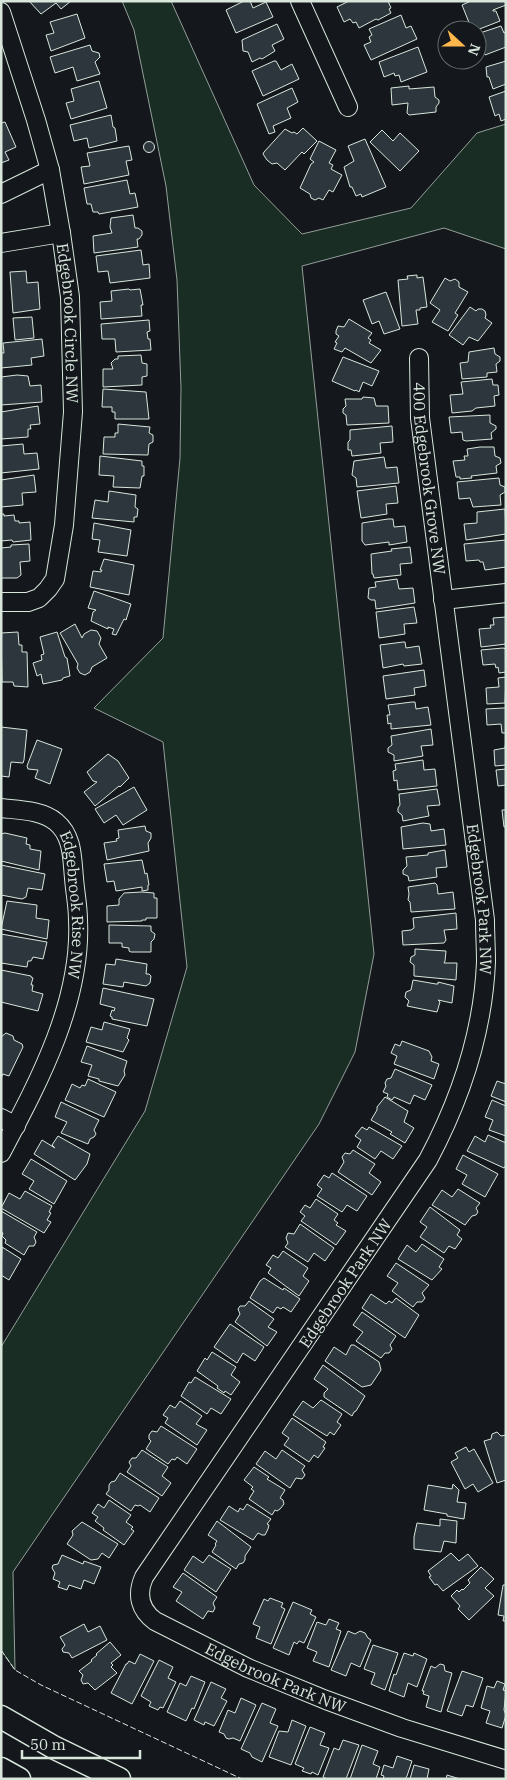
<svg xmlns="http://www.w3.org/2000/svg" width="507" height="1780" viewBox="0 0 507 1780" font-family="'IBM Plex Serif',serif">
  <rect width="100%" height="100%" fill="#14181c"/>
  <!-- green -->
  <path fill="#1a2d24" stroke="#939e99" d="M122 1H171L254 185 302 234 411 208 477 133 506 124V249L444 228 302 266 374 954 355 1052 319 1124 13 1572 15 1670 1 1650V1347L145 1111 187 967 163 742 94 708 163 638 180 458 181 388 177 280 166 186 134 30Z"/>
  <!-- building -->
  <path fill="#2c363c" stroke="#d8e6dc" d="M29 1H71L61 9 56 3 41 14Z
    M244 1H250L253 8 266 2 273 17 236 33 226 10Z
    M349 1H388L391 8 389 9 391 13 378 20 376 19 359 28 356 22 353 23 350 19 344 22 337 7Z
    M471 1H505L506 5 493 10V11H496L500 21 477 30H472L462 5Z
    M77 14 85 38 51 51 46 35 54 33 50 22Z
    M401 15 406 28 411 26 417 39 371 60 364 45 371 42 369 37 372 35 369 29Z
    M277 24 284 39 272 45 275 51 262 59 260 58 252 62 248 52 243 51 242 40Z
    M501 26 504 33 506 32V47L485 55 477 34Z
    M90 45 92 51 99 53 100 57 95 62 100 74 77 81 73 67 55 73 50 57Z
    M418 47 427 72 401 82 399 75 395 76 394 73 384 77 379 62Z
    M274 61H276L281 70 292 64 299 79 263 96 252 71Z
    M506 61V84L493 89 489 77H487L486 67Z
    M99 81 107 108 71 119 66 103 74 101 71 89Z
    M409 86V89L434 87 435 97 439 100V103L436 107V112L409 115 407 113 408 103 392 105 391 88Z
    M292 88 298 102 287 108 291 118 273 126 275 132 269 134 257 104Z
    M506 91V119L501 121 499 114 495 116 489 97Z
    M111 115 113 127 115 128 117 141 89 148 87 138 74 141 70 125Z
    M5 122 16 147 5 152 9 160 1 163V123Z
    M303 128 317 141 304 154 302 152 285 170 277 163 272 164 267 160 263 154 264 152 285 129 292 133 294 132 297 134Z
    M382 130 393 141 400 133 419 151 400 171 370 142Z
    M365 139 386 187 362 197 361 194 356 196 352 187H350L344 167 354 161 348 146Z
    M319 141 336 150 329 163 333 165 331 169 342 175 333 192 329 190 323 200 319 198 315 200 311 198 310 194 300 188 311 164 314 162 310 159Z
    M143.5 147a5.5 5.5 0 1 1 11 0a5.5 5.5 0 1 1-11 0Z
    M129 146 132 160 126 161 129 175 84 184 81 167 90 166 87 153Z
    M127 180 130 194 135 193 138 207 99 214 98 212H93L91 204H87L84 188Z
    M133 215 135 228H138L142 231V235L139 239H137L138 247 94 253 93 236 112 233 110 227 111 218Z
    M141 250 143 265 149 264 150 278 110 283 108 271 98 272 96 256Z
    M26 271 27 283 38 282 40 309 13 313 10 272Z
    M417 275V278L423 277 427 307 420 308V310H416L418 324 402 326 398 280 408 279 407 276Z
    M445 278 450 281 455 279 459 282V287L468 292 455 313 458 315 448 331 432 322 440 310 430 303Z
    M129 289 130 290 140 289 143 305H141L142 316 101 319 100 302 112 301 111 291Z
    M386 292 400 329 384 334 379 321 372 324 363 300Z
    M470 307 476 311 478 309H482L485 311 486 315 485 318 492 323 478 341 469 337 463 345 449 335Z
    M32 317 34 338 15 340 13 318Z
    M349 319 372 333 368 338 371 340 369 343 381 350 371 363 345 348 342 352 334 349 337 343 335 342 339 336 336 334V331L338 326 344 327Z
    M149 320 150 331 147 332 148 339H150L151 350 116 352 115 339H102L101 324Z
    M42 339 44 356 31 358 32 365 1 368V353H4L3 343Z
    M494 348 495 354 500 357V361L496 364 497 372 487 373V377L462 379 460 363 468 362 469 352Z
    M141 355 142 363 147 364V376L142 377V385L103 387V369H113L111 363 115 359H118V356Z
    M343 357 379 371 372 386 363 382 359 392 356 390 355 391 332 381Z
    M17 375 28 376 30 386 41 385 42 402 1 405V377Z
    M492 379 493 385H498L499 395 494 396 495 406 476 408 472 411 452 413 450 395 463 394 461 382Z
    M103 389 146 392 149 419H115V412H112V407H102Z
    M363 397 374 398 376 406H388L389 423 347 425 346 415 343 413V409L346 406 345 399H362Z
    M38 406 40 424 30 425 31 429H28V437L1 439V412Z
    M490 415V423L496 426V429L491 433 492 439 466 441 463 440 462 432 451 433 449 417Z
    M118 424 150 427 149 433 153 435V442L149 444 148 455 103 454 104 437H115V433H118Z
    M392 426 393 442 380 443 381 453 352 456 351 450H348V442L350 440V430Z
    M23 444 24 454 37 453 39 469 1 473V446Z
    M480 447H494L495 456 500 458 501 463 496 466 497 473 471 476 472 478 460 479V477H456L453 461 465 460 464 456H468L467 449Z
    M100 456 142 461V466H144V476H142L140 488 113 487 114 476 99 475Z
    M384 457 386 468 397 467 399 483 357 487 356 478 352 475 354 461Z
    M34 475 36 492 22 493 23 505 1 507V480Z
    M499 478 500 485 505 487V492L500 495 501 505 473 507 470 498 459 499 457 482Z
    M396 486 398 503 386 504 387 514 361 518 357 491Z
    M109 491 136 495 135 507 138 509 137 517H134V522L92 518 95 500 108 502Z
    M505 509 506 534 466 540 464 524 477 523V512Z
    M1 514H4V516L14 515 15 521H19V523L30 522 31 540 13 542 12 540 1 541Z
    M388 519H393L394 527 405 526 407 542 389 545V542L365 545 362 541V523Z
    M94 523 131 530 127 556 98 552 100 540 92 539Z
    M506 540V567L485 570 483 562H480L479 560 466 561 464 544Z
    M29 544 30 561 20 562 21 575 17 578H1V548L11 547V545Z
    M410 547 412 563 400 564 401 575 374 578 373 574H372L371 554 392 551 391 549Z
    M104 559 134 565 129 595 90 587 93 571 101 572 102 570H100Z
    M397 579 399 589 413 588 415 603 376 609 375 600H371L368 598 369 588 376 587 375 582Z
    M94 591 131 604 126 620 124 619 116 635 112 634 114 629 108 627V629L91 621 93 612 96 610 88 608Z
    M414 607 417 623 404 624 405 634 379 638 376 612Z
    M506 617V644L481 647 479 629 491 628 490 625H494L493 618Z
    M75 624 82 638 84 634 91 630 97 631 101 638 99 644 107 658 92 667 90 672 85 675 80 673 77 668 78 664 60 633Z
    M18 632 19 645H22V652H27L28 687 14 686 13 682H2L1 633Z
    M57 632 65 657 67 658 70 676 63 678 62 680 43 684 41 674 37 676 33 663 42 660 41 655 44 654 40 637Z
    M403 642H405L406 648 419 646 422 664 404 666 403 664 383 668 380 645Z
    M503 648 506 649V672L499 673 498 667 496 668 495 664 483 665 481 650Z
    M424 670 426 686 414 688 415 695 386 699 383 676Z
    M506 677 505 703 487 704 486 688 499 687 498 678Z
    M412 702H415L416 709 428 707 431 725 391 729V723L388 724 387 715H390L388 705Z
    M503 708H506V733H502L501 724 487 725 486 709Z
    M1 727 27 730 24 760 23 763 11 762 9 777 1 776Z
    M431 729 433 745 421 746 423 756 394 761V755L388 752V748L392 745 391 736Z
    M506 739V765L495 766 494 750 505 748Z
    M37 740 62 749 50 784 35 778 38 770 28 769 27 766Z
    M108 754 118 761 129 778 120 787 119 786 95 806 84 792 97 782 93 781 87 772Z
    M423 760 424 770 435 769 437 786 398 790 397 780 394 781 393 771 396 770 395 764Z
    M506 769V785L498 786 496 770Z
    M134 787 147 810 123 825 116 815 104 823 95 809Z
    M437 789 440 805 427 806 429 816 403 821 402 815 398 812V808L400 805 399 794Z
    M502 810H506V827H504Z
    M423 823 430 824 431 831 444 829 446 845 403 849 401 827Z
    M145 826 146 831 151 833V838L148 843 149 851 107 860 104 843 117 841 116 839 119 838 118 830Z
    M5 833 27 838 26 844 30 845V849L41 851 39 870 1 861V834Z
    M445 850 447 867 436 868 437 877 409 881 408 876 403 874V870L407 866 406 857 428 855V853Z
    M142 860 145 874 147 873 149 885H148V890L142 891V887L116 891 114 881 107 882 104 864Z
    M1 865 45 874 42 890 28 888 26 897 22 899 1 895Z
    M435 883 437 885 438 894 453 892 455 909 411 912 410 902 408 900 409 894 408 887Z
    M142 892 154 893V898H157V918H146V920H142V921L107 922V906L119 905V899L124 893Z
    M7 901 37 905 36 918 49 920 47 939 1 929Z
    M456 913 457 929 444 930 446 940 444 943 403 945 402 931 411 930 414 928 413 918Z
    M109 925 151 926V931L155 934 154 939 151 942V952H131L129 951V948L122 947V943H109Z
    M1 934 47 942 43 959 33 957 31 961H28L27 967 1 963Z
    M415 949 446 951 445 961 444 963H457L456 980 414 976V965L410 962 411 957 415 955Z
    M116 959 147 964 146 974H149L151 976 150 983 146 986 124 982 123 987 103 984 106 964 115 965Z
    M1 970 31 976V977L33 978 31 985H33L32 991 43 994 38 1011 1 1002Z
    M413 980 436 984H438V982L454 986 452 1003 438 1000 440 1002 437 1012 407 1006 409 1001 405 997 406 992 411 990Z
    M103 988 154 999 147 1026 112 1019V1017L110 1016 112 1010 114 1011 115 1008 100 1004Z
    M104 1022 130 1029 127 1038 129 1040 123 1052 86 1042 91 1027 102 1030Z
    M6 1033 13 1036 14 1040 22 1044 23 1047 9 1076 3 1074 1 1078V1037Z
    M402 1041 429 1051 432 1057 431 1061 439 1064 434 1079 394 1064 397 1056 391 1053 395 1044 400 1046Z
    M87 1046 127 1061 124 1071 125 1075 118 1086 99 1081V1079L88 1076 92 1065 81 1062Z
    M395 1069 432 1085 425 1100 414 1095 410 1104 394 1097 392 1100 387 1097 388 1094 383 1092 386 1086 385 1083 387 1079 391 1078Z
    M88 1079 116 1092 104 1117 65 1100 72 1084 80 1088 82 1085 85 1086Z
    M497 1081 506 1084V1102L491 1096Z
    M385 1097 408 1111 404 1122 414 1128 405 1143 390 1134 392 1132 371 1120 377 1110V1107Z
    M492 1100 506 1106V1136L489 1130 493 1120 485 1117Z
    M61 1102 99 1120 94 1130 96 1134 94 1137 90 1139 88 1144 61 1133 67 1122 55 1117Z
    M362 1127 367 1130 369 1127 402 1146 393 1159 381 1151 375 1159 357 1147 361 1140 355 1136Z
    M488 1135 506 1143V1165L504 1168 467 1151 475 1136 485 1142Z
    M58 1136 90 1154 87 1164 75 1180 34 1154 42 1140 55 1148 52 1145Z
    M353 1150 375 1164 369 1173 381 1182 372 1195 338 1172 344 1162 342 1157 345 1153 350 1154Z
    M463 1155 498 1174 485 1197 462 1184 467 1175 456 1169Z
    M31 1159 67 1181 54 1204 29 1189 34 1181 22 1174Z
    M332 1173 367 1196 357 1211 347 1205 342 1212 317 1196 322 1189 317 1185 324 1175 329 1178Z
    M458 1189 480 1203 476 1208 478 1212 476 1215 472 1216 465 1225 432 1205 442 1190 452 1197Z
    M25 1191 52 1206 49 1212 51 1213 47 1220 51 1222 44 1233 1 1208 9 1193 20 1199Z
    M316 1199 338 1214 334 1220 338 1223 336 1225 346 1231 336 1245 301 1221 305 1216 300 1212 305 1205 310 1208Z
    M430 1207 460 1230 457 1235 462 1239 455 1249 449 1246 444 1253 420 1237 427 1227 420 1222Z
    M1 1211 37 1232 34 1237 36 1242 34 1246H29L24 1255 5 1243 6 1240 2 1236 3 1233 1 1232Z
    M300 1224 334 1248 325 1261 314 1253 308 1262 285 1247 288 1243 286 1238 288 1233 294 1234Z
    M422 1244 444 1259 439 1267 442 1269 432 1280 398 1259 407 1245 416 1252Z
    M2 1247 21 1259 9 1280 1 1275Z
    M283 1251 308 1268 303 1276 309 1281 299 1296 268 1273 271 1268 266 1265 273 1255 278 1258Z
    M396 1263 429 1285 422 1293 425 1298 422 1302H417L413 1307 392 1291 398 1283 387 1276Z
    M264 1278 283 1290 284 1288 300 1299 291 1312 283 1307 281 1309 277 1307 273 1313 250 1298 260 1281Z
    M371 1294 386 1304 389 1301 392 1303 396 1298 419 1315 405 1338 362 1308Z
    M249 1301 274 1319 268 1327 277 1332 267 1346 235 1322 240 1314 238 1309 240 1306H245Z
    M362 1312 396 1336 390 1345 392 1349 389 1353H385L381 1358 356 1341 363 1332 353 1325Z
    M230 1324 264 1347 255 1361 243 1353 237 1363 214 1347Z
    M351 1345H354L379 1362 381 1370 371 1385 362 1387 325 1361 334 1347 346 1355Z
    M212 1352 236 1367 231 1375 240 1382 231 1395 225 1391 224 1393 217 1388 218 1386 197 1371 205 1358 207 1360Z
    M323 1365 365 1396 356 1411 354 1412 352 1416 324 1397V1393L328 1389 314 1379Z
    M195 1377 231 1399 221 1414 211 1408 207 1414 181 1396 189 1382 191 1383Z
    M321 1400 342 1414 337 1422 341 1425 334 1435 330 1432 327 1436 293 1415 303 1401 313 1408Z
    M180 1401 202 1416 196 1424 207 1430 197 1445 165 1423 168 1418 163 1415 170 1405 175 1408Z
    M292 1418 326 1442 323 1447 325 1448 318 1458 314 1455 309 1462 284 1445 289 1438 282 1433Z
    M161 1426 197 1449 187 1464 177 1457 175 1460 172 1459 168 1464 146 1449 151 1441 149 1439V1435L152 1431 157 1432Z
    M497 1432 501 1436 506 1435V1480L497 1483 484 1441 491 1439 492 1434Z
    M466 1447 469 1452 474 1449 493 1483 478 1492 473 1484 465 1489 451 1462 458 1458 455 1453Z
    M142 1450 168 1467 162 1476 171 1483 162 1496 127 1472 131 1466 129 1462 132 1458H136Z
    M282 1450 305 1466 302 1470 305 1475 302 1479 296 1478 290 1488 256 1464 265 1451 276 1459Z
    M254 1467 269 1477 267 1479 285 1490 280 1498 283 1500 284 1504 280 1509 277 1511 275 1510 272 1515 249 1499 254 1491 251 1489 253 1487 244 1480Z
    M120 1473 159 1498 150 1512 140 1505 138 1506 135 1505 131 1511 106 1494 109 1490V1485L111 1482 115 1481Z
    M453 1484 459 1490 457 1502 466 1503 464 1519 447 1516V1514L424 1510 428 1485 452 1489Z
    M109 1500 131 1515 126 1522 133 1527 131 1529 134 1531 124 1545 103 1530 104 1528 95 1521 98 1517 92 1513 98 1504 104 1508Z
    M247 1504 271 1519 267 1524 269 1525 268 1529 265 1535H262L258 1533 253 1540 220 1520 229 1506 238 1512 240 1508 243 1510Z
    M440 1519 457 1521 456 1543 444 1541 441 1552 414 1549V1537L417 1523 440 1526Z
    M217 1521 251 1547 245 1556V1560L243 1563 239 1564 236 1569 212 1552 216 1545 215 1544 217 1541 208 1535Z
    M82 1522 118 1544 109 1558 102 1553 98 1559 91 1560 67 1544 73 1535 72 1531Z
    M451 1553 459 1561 468 1554 478 1566 443 1591 437 1584 435 1585 429 1577 431 1576 428 1571Z
    M62 1555 83 1564 84 1561 101 1567 94 1584 84 1580 81 1589 69 1585 67 1590 58 1587 60 1582 53 1579 55 1573 52 1568 53 1565 58 1564Z
    M209 1555 231 1569 216 1592 184 1570 193 1556 203 1563Z
    M481 1567 494 1579 485 1588 494 1596 469 1620 458 1609 460 1606 451 1596 457 1590 459 1592 462 1589 463 1590 470 1583 468 1580Z
    M183 1573 217 1597 213 1603 215 1608 213 1612 208 1611 203 1619 176 1601 182 1592 173 1587Z
    M503 1585H506V1621H503L504 1616 498 1615Z
    M270 1598 283 1603 281 1607 285 1609 271 1644 256 1638 260 1627 253 1624 264 1599 268 1601Z
    M293 1602 312 1610 310 1614 316 1617 304 1643 299 1641 297 1644 294 1642 289 1655 273 1648Z
    M329 1619 339 1623 336 1629 341 1631 329 1667 313 1661 317 1652 307 1648 317 1622 326 1625Z
    M84 1624 88 1632 100 1626 107 1640 72 1658 69 1653 63 1652 62 1649 65 1645 60 1637Z
    M348 1631 355 1634 360 1631 365 1633 368 1638 371 1640 360 1667 351 1663 346 1676 331 1670Z
    M110 1642 121 1655 111 1663 113 1665 111 1667 117 1673 95 1690 88 1683 83 1684 81 1680 83 1675 79 1671 92 1661 91 1660 97 1655 96 1654Z
    M373 1645 398 1653 385 1690 371 1684 375 1673 364 1669Z
    M404 1653 413 1656 414 1653 427 1659 417 1687 408 1683 404 1697 389 1691 394 1674 396 1675Z
    M140 1654 154 1661 132 1704 111 1693 126 1664H127L129 1661 135 1664Z
    M159 1660 173 1667 168 1678 176 1682 163 1708 160 1707 158 1710 149 1706 151 1702 141 1696Z
    M440 1664 444 1665 445 1671 452 1673 441 1712 426 1707 429 1696 423 1694 424 1691H422L431 1666 435 1668Z
    M462 1671 483 1678 473 1707 466 1705 462 1716 447 1711Z
    M191 1676 205 1682 194 1709 192 1708 186 1721 167 1712 180 1683 186 1686Z
    M497 1681 505 1684 503 1690 506 1691 504 1710 506 1715 502 1728 486 1723 490 1711 481 1708 487 1686 494 1688Z
    M211 1682 226 1689 221 1698 227 1701 214 1726 205 1722 204 1725 194 1720Z
    M241 1698 256 1705 240 1741 233 1738 229 1739 226 1738 224 1734 219 1732 228 1710 235 1713Z
    M262 1703 276 1709 270 1723 278 1726 262 1762 252 1757 250 1753 241 1749Z
    M292 1720 306 1726 291 1765 269 1757 279 1731 288 1732Z
    M310 1727 325 1733 320 1745 329 1748 318 1775 312 1772 311 1774 302 1771 304 1768 295 1764Z
    M343 1740 359 1745 346 1779H327L323 1777 334 1748 339 1750Z
    M362 1745 378 1751 373 1764 380 1767 376 1779H350Z
    M397 1756 412 1761 407 1776 405 1779H383L384 1776 381 1775 384 1765 393 1768Z
    M414 1765 429 1769 427 1779H410Z
    M447 1775 460 1779H446Z"/>
  <g fill="none" stroke-linecap="round" stroke-linejoin="round">
    <!-- minor casing -->
    <g stroke="#d8e6dc" stroke-width="20">
      <g id="minor">
        <path d="M300 1 348 107"/>
        <path id="s1" d="M1 12 36 120 50 170 61 233 70 297 73 412 64 525 55 579 48 589 39 598 28 602H1"/>
        <path d="M1 194 50 170"/>
        <path d="M1 243 61 233"/>
        <path id="s2" d="M419 358 420 418 485 920C485 934 486 948 486 962 483 1034 461 1098 428 1160L144 1577C136 1595 140 1610 155 1621L248 1668 326 1700 402 1728 506 1760"/>
        <path d="M443 600 506 593"/>
        <path id="s3" d="M1 808C18 810 42 810 56 822 73 836 72 858 74 878 75 892 78 906 78 920 82 1002 38 1083 1 1153"/>
        <path d="M1 1118 16 1126"/>
      </g>
    </g>
    <!-- major casing -->
    <g stroke="#d8e6dc" stroke-width="25">
      <path id="major" d="M1 1717 55 1748 119 1779
        M1 1769 19 1779"/>
    </g>
    <!-- minor -->
    <use href="#minor" stroke="#14181c" stroke-width="18"/>
    <!-- major -->
    <use href="#major" stroke="#14181c" stroke-width="22"/>
    <!-- fence -->
    <path stroke="#d8e6dc" stroke-width="1" stroke-dasharray="6 2.5" stroke-linecap="butt" d="M1 1650 15 1670 41 1685 242 1779"/>
  </g>
  <g text-anchor="middle" stroke-width="4" stroke-linejoin="round" paint-order="stroke">
    <!-- street labels -->
    <g font-size="16" fill="#d8e6dc" stroke="#14181c">
      <text dy="6" stroke="none"><textPath href="#s1" startOffset="320">Edgebrook Circle NW</textPath></text>
      <text dy="6" stroke="none"><textPath href="#s2" startOffset="121">400 Edgebrook Grove NW</textPath></text>
      <text dy="6" stroke="none"><textPath href="#s2" startOffset="545">Edgebrook Park NW</textPath></text>
      <text dy="6" stroke="none"><textPath href="#s3" startOffset="145">Edgebrook Rise NW</textPath></text>
      <text transform="translate(345 1283) rotate(-56)" y="6">Edgebrook Park NW</text>
      <text dy="6" stroke="none"><textPath href="#s2" startOffset="1504">Edgebrook Park NW</textPath></text>
    </g>
  </g>
  <!-- border -->
  <rect width="507" height="1780" fill="none" stroke="#d8e6dc" stroke-width="5"/>
  <!-- north arrow -->
  <g transform="translate(462 45) rotate(111)"><circle r="24" fill="#14181c" stroke="#626a69"/>
  <path d="M0-4L9 19L0 12L-9 19Z" fill="#ffb74d"/>
  <text y="-8" font-size="14" font-weight="bold" text-anchor="middle" fill="#d8e6dc">N</text>
  </g>
  <!-- scale -->
  <path d="M22 1750v8h118v-8" fill="none" stroke="#d8e6dc" stroke-width="2.5"/>
  <text x="30" y="1750" font-size="15" fill="#d8e6dc" stroke="#14181c" stroke-width="4" paint-order="stroke">50 m</text>
</svg>
